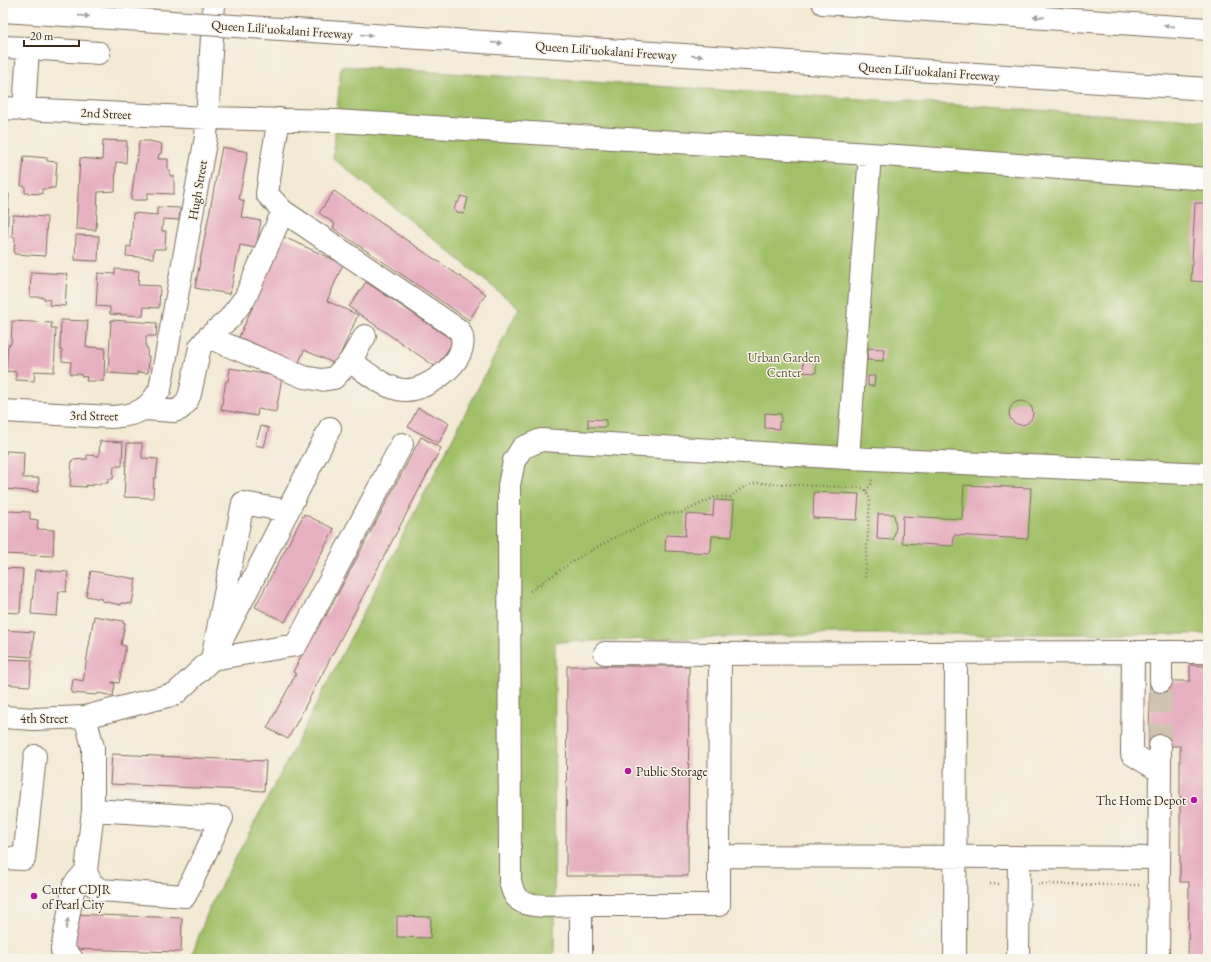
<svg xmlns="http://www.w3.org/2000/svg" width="1211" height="962" viewBox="0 0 1211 962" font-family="'EB Garamond',serif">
  <rect width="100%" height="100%" fill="#f7f3e8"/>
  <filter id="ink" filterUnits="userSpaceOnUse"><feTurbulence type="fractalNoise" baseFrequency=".025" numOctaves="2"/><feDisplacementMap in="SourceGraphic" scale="8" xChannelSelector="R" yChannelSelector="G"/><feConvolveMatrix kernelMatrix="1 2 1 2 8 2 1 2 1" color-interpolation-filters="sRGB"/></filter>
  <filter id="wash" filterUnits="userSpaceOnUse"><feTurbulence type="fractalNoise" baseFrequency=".012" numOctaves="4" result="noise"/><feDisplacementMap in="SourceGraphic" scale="16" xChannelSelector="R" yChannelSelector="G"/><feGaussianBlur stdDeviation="0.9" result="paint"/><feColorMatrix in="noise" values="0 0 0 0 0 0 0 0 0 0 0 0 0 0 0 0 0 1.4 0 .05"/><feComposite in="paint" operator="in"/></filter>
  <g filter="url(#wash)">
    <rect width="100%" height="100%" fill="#f3ead5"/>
    <!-- green -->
    <path fill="#a1c068" stroke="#6e7543" d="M341 66 1208 121V634H832L555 642 554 959H193L191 957 210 906 290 756 519 308 333 158Z"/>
    <g id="blocks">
      <!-- building -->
      <path fill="#e7b0c1" d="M103 140 127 141 126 163 116 162 115 191 98 192 96 230 76 229 80 158 102 160Z
        M139 141H150L162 144 161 154H159L158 159H168V170H170V176H174V194L148 193 147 200H131L137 155 138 156Z
        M222 147 248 152 239 199 244 201 241 217 261 221 256 248 240 245 230 294 195 288Z
        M24 156 47 158V161L57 162 55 188H50V189H42V194L25 193V186H21Z
        M3 166H6L5 191H3Z
        M334 191 486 294 469 320 333 228 335 224 319 213Z
        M3 194H9L7 238H3Z
        M461 196 468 198 464 214 454 211 456 203H458Z
        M1195 203H1208V282L1191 281Z
        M157 207 180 208 179 220 163 219 162 231H166L165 249H154L153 258 126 256 127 246 131 247 133 213 157 215Z
        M13 215 47 217 45 256 14 254 15 237H12Z
        M76 235 99 236 98 261 75 260Z
        M284 237 343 264 327 301 358 315 336 364 304 350 298 365 238 339Z
        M115 269 139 271 138 285 160 286 159 308 144 307 143 316 110 314V307L96 306 98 273 115 274Z
        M31 272 67 274 65 306 49 305 50 300 43 299V297H30Z
        M366 282 454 341 436 367 349 307Z
        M61 320 88 321 86 347 105 348 104 381H86L87 377 81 376V374H70L71 362 62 361V350H60Z
        M111 320 157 323 156 336H146V348H148L147 356H149L148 373 137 372V375L108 373Z
        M12 321 52 323 51 328H56L54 372 35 371 34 381 16 380V372L6 371 8 345 11 344Z
        M868 348 884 349 883 361 867 360Z
        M804 355 817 356 816 373 803 372Z
        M230 368 282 377 276 412 258 409 257 416 221 410 226 381H228Z
        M868 376H875L874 386H868Z
        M1009 413a12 12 0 1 1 24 0a12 12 0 1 1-24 0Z
        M418 408 449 423 439 443 408 427Z
        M765 413 781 414V422H779V429L765 428Z
        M588 419 606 420V427H588Z
        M261 426 269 428 264 447 255 445Z
        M421 437 441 448 288 739 267 728 296 674 293 672 323 614 326 616Z
        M100 441 123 442 122 466H114L113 479H108V483H100V485L93 484V486L86 485V487L70 486 72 460 87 459V455L99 456Z
        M127 443H142V458L158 459 156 478H154L153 498 124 497Z
        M6 451 24 452 23 478H39L38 492 5 489V481H3V454H6Z
        M964 485 1031 488 1028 539 954 535 953 546 902 543 903 516 962 519Z
        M814 492 859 494 857 520 813 518Z
        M714 500 734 501 732 537 712 536 711 550H710V553L665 551 666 535 685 536 686 514 713 516Z
        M7 511 30 512V519L38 520 37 529 54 530 53 556 3 554V518H7Z
        M304 514 334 529 285 622 255 607Z
        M878 514H894L896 527 893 540 877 539Z
        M3 568 23 569 20 613 3 612Z
        M35 570 68 572 66 592 59 591 57 616 31 614Z
        M91 571 136 579 132 604 121 603V605L102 601V599L86 596Z
        M94 616 123 621V623H125L121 645 126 646 119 683 112 682V683L115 684 113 696 98 693 97 695 71 693 73 679 83 681Z
        M3 630 34 632 32 657 3 655Z
        M3 659 32 660 30 686 3 684Z
        M1190 665 1208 666V959H1188L1189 882H1180V746H1149L1150 681H1190Z
        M567 666H689L688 876H566Z
        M112 754 266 761 264 791 110 784Z
        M71 914 182 918 181 952 70 949Z
        M397 916 431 917 430 938 397 937Z"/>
    </g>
  </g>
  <g filter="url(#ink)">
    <use href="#blocks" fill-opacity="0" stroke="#7b6d5e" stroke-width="1"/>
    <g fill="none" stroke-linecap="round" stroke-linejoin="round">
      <!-- minor-tunnel -->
      <path stroke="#cec4b0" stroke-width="22" stroke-dasharray="22 11" stroke-linecap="butt" d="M1160 746 1161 681"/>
      <!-- minor casing -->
      <g stroke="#7b6d5e" stroke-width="24">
        <path id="minor" d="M3 47 28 48 24 110
          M28 48 99 53
          M3 108 208 118 336 121 870 154 1208 179
          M279 119 272 159 267 194 283 211 459 330C476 356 428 392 404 390 385 389 365 371 350 361
          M208 337 304 377 321 380 334 378 350 361 365 336
          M144 409 174 411 180 409 186 403 190 394 200 347 208 337 229 319 245 298 283 211
          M3 411 112 417C136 415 148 411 160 389L206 137 214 3
          M848 458 870 154
          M288 511 243 503 212 659 296 645 402 444
          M1133 652H1161V681
          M1161 652H1208
          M605 653 720 654
          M3 717 34 719 85 717 175 694 212 659 330 428
          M85 717 93 747V810L86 871 91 883 100 890 185 896 222 818 93 810
          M1160 771V746
          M1019 857 1159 858
          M3 858 24 859 35 756
          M581 905H719V856
          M72 959 62 950 74 885 86 871
          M581 959V905C567 905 530 909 519 900 513 895 512 888 510 881L509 485 514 461 522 448 541 440 848 458 1208 474
          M955 959 956 653
          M1018 959 1019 857 719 856 720 654 1133 652 1132 754 1160 771 1158 959"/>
      </g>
      <!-- highway casing -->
      <g stroke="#7b6d5e" stroke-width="24">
        <path id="highway" d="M823 3 1208 29"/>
      </g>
      <!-- path -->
      <path stroke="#7b6d5e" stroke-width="2.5" stroke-dasharray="1 3" stroke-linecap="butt" d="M866 491 871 484 872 479
        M530 591 578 558 614 538 666 514 681 513 715 497H730C740 489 746 484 759 483L863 488 866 491 870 499 865 579
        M990 884H999
        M1038 884 1139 885"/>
      <!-- minor -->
      <use href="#minor" stroke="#fff" stroke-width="22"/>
      <!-- highway -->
      <use href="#highway" stroke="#fff" stroke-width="22"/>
      <!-- highway-bridge casing -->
      <g stroke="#7b6d5e" stroke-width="24" stroke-linecap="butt">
        <path id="highway-bridge" d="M3 11 1208 89"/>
      </g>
      <!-- highway-bridge -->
      <use href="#highway-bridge" stroke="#fff" stroke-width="22"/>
    </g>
    <!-- one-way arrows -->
    <defs><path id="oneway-solid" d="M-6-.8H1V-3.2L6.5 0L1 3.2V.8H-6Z"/></defs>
    <g fill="#a79f9a">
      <use href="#oneway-solid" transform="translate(84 16) rotate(4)"/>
      <use href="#oneway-solid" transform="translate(1039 17) rotate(-176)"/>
      <use href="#oneway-solid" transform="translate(1169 26) rotate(-176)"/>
      <use href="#oneway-solid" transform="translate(367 35) rotate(4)"/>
      <use href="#oneway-solid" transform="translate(497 43) rotate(4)"/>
      <use href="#oneway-solid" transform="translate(697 56) rotate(4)"/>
      <use href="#oneway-solid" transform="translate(67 924) rotate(-80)"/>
    </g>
  </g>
  <!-- markers -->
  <g fill="#b5179e" stroke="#f7f3e8" stroke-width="1.5">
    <circle cx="628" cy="771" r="4"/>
    <circle cx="1194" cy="800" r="4"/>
    <circle cx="34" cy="896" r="4"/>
  </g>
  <g text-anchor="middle" stroke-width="3" stroke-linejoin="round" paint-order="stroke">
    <!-- street labels -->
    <g font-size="13" fill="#3b2a1e" stroke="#f7f3e8">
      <text transform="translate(282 29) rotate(4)" y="5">Queen Liliʻuokalani Freeway</text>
      <text transform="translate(606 50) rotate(4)" y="5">Queen Liliʻuokalani Freeway</text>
      <text transform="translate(929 71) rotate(4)" y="5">Queen Liliʻuokalani Freeway</text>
      <text transform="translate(106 113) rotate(3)" y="5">2nd Street</text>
      <text transform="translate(197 190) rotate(-80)" y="5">Hugh Street</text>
      <text transform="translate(94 415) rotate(1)" y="5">3rd Street</text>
      <text x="44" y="723">4th Street</text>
    </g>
    <!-- park labels -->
    <g font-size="13" fill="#5a5734" stroke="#f7f3e8">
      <text x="784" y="362">Urban Garden<tspan x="784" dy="15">Center</tspan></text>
    </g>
    <!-- poi labels -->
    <g font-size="13" fill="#3b2a1e" stroke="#f7f3e8" text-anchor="start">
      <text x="636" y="776">Public Storage</text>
      <text x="1186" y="805" text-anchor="end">The Home Depot</text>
      <text x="42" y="894">Cutter CDJR<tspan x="42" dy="15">of Pearl City</tspan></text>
    </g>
  </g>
  <!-- margin -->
  <rect width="1211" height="962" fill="none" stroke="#f7f3e8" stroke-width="16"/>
  <!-- scale -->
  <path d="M24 40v6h55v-6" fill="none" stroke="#3b2a1e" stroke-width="2"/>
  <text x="30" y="40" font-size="12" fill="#3b2a1e" stroke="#f7f3e8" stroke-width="3" paint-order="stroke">20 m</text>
</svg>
